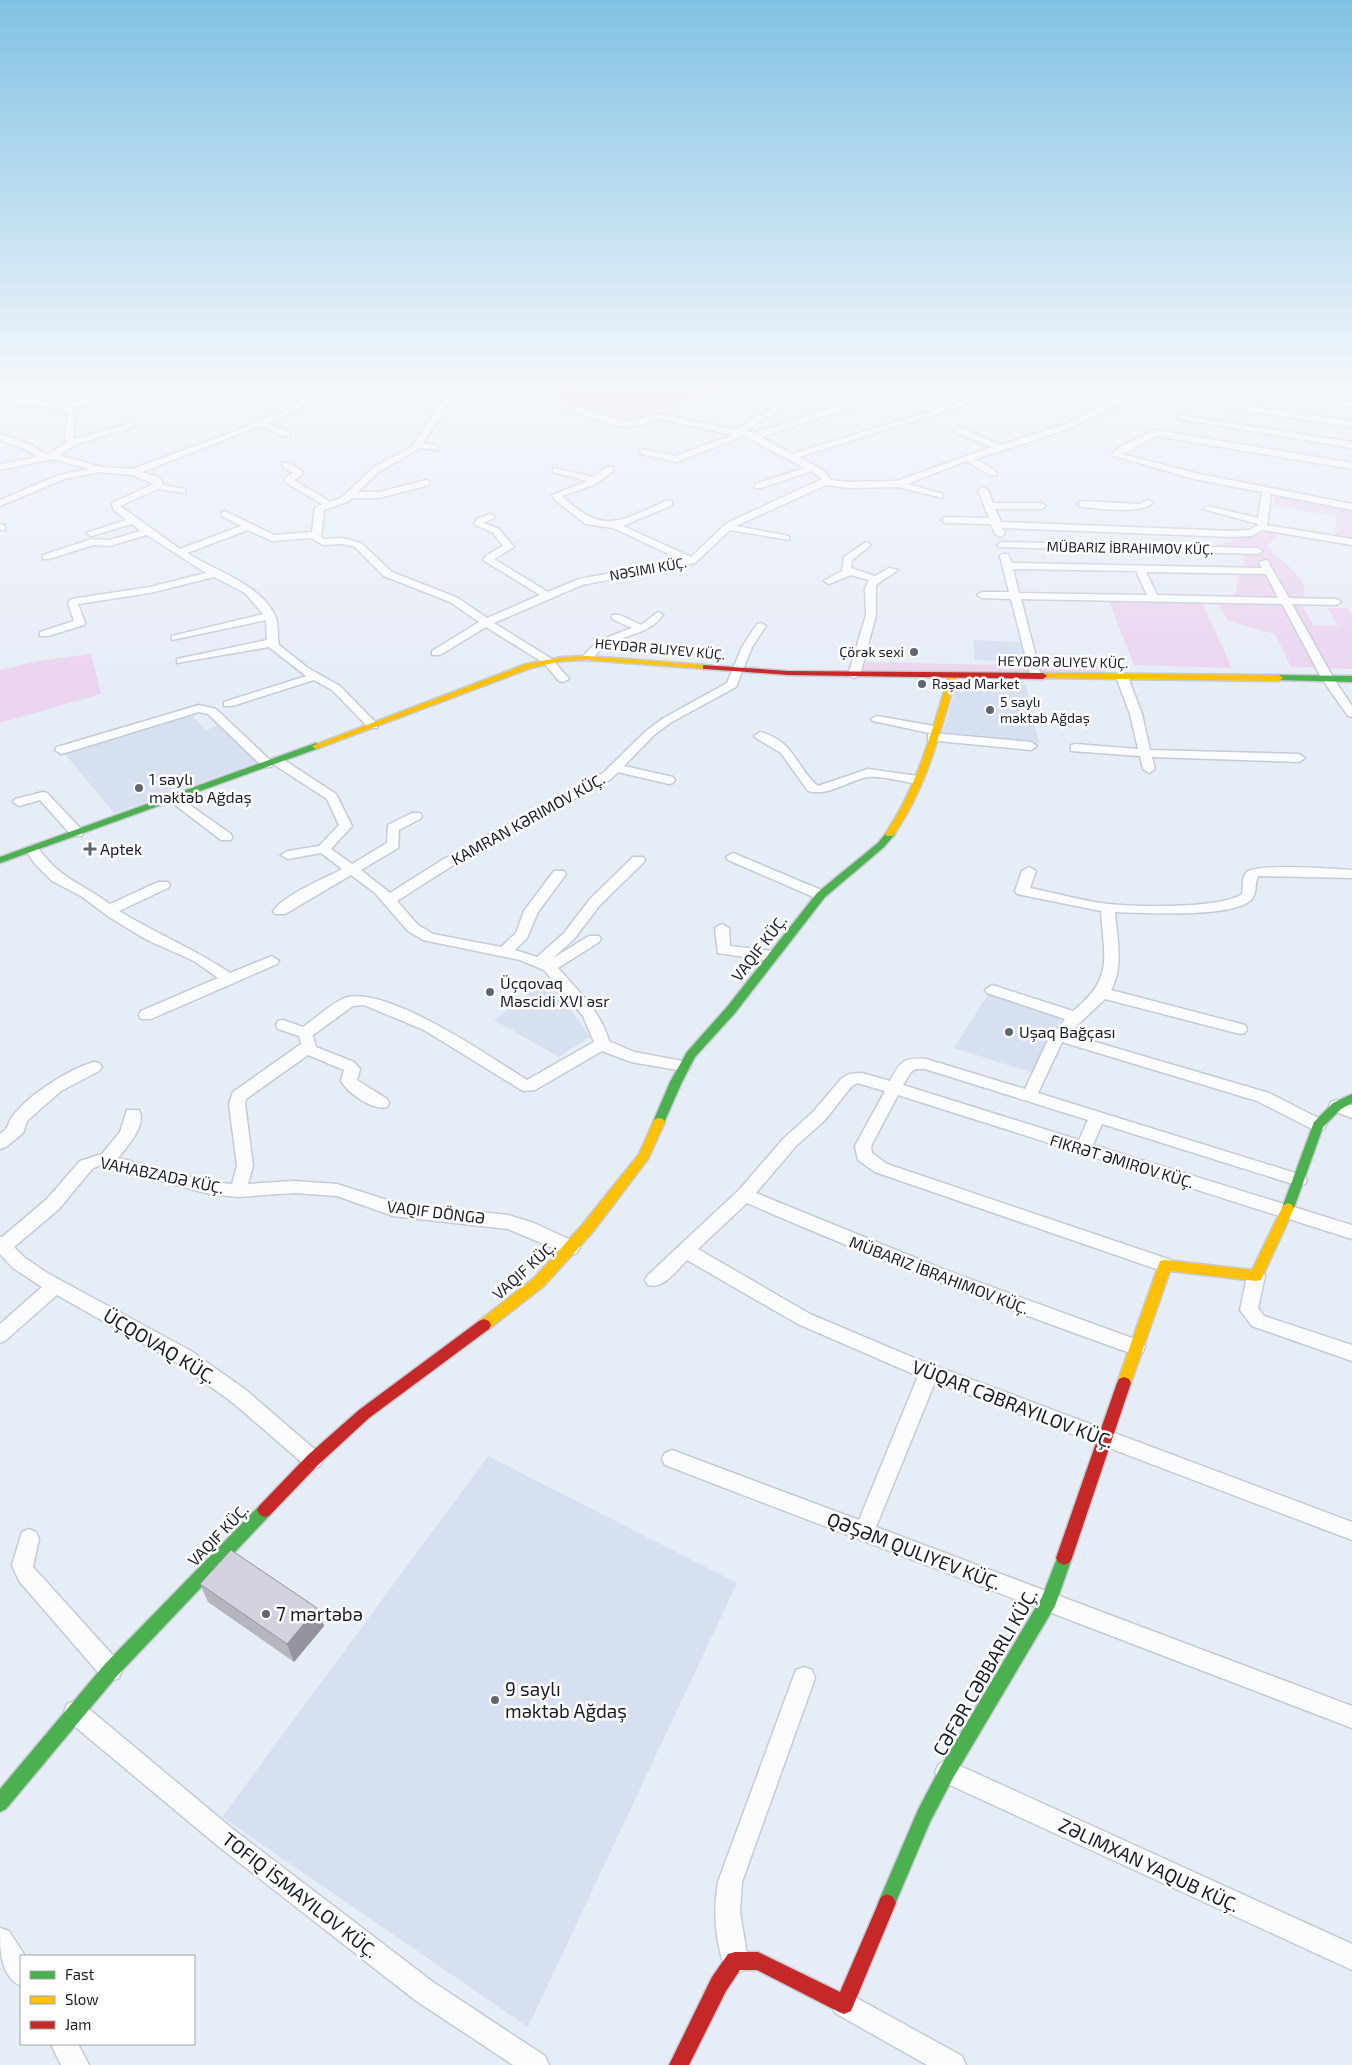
<svg xmlns="http://www.w3.org/2000/svg" width="1352" height="2065" viewBox="0 0 1352 2065" font-family="'Exo 2',sans-serif">
  <rect width="100%" height="100%" fill="#e7edf7"/>
  <!-- built -->
  <path fill="#d7e0f1" d="M973 640 1021 642 1027 662 975 660Z
    M957 683 1026 685 1039 743 942 735Z
    M189 712 206 730 219 725 257 762 114 813 65 754Z
    M548 978 590 1037 559 1057 494 1020Z
    M988 994 1061 1017 1033 1073 954 1048Z
    M488 1456 737 1583 528 2027 222 1817Z"/>
  <!-- green -->
  <path fill="#ebd5f0" d="M562 386H732L633 419 623 420 568 405 561 398Z
    M1274 494 1352 510V538L1334 535 1337 516 1275 506Z
    M1261 531H1271L1278 535 1267 546C1284 568 1313 574 1302 606L1314 625 1338 626 1328 608H1348L1352 616V669L1291 667 1275 634 1228 621 1218 603C1236 595 1236 597 1238 578 1239 572 1243 565 1245 559L1235 548 1215 545 1233 541V537Z
    M1109 601 1202 602 1232 668 1134 665Z
    M91 654 101 694 0 723V670L39 661Z
    M864 662 999 665 1004 669H1020L1021 665 1103 666 1108 675 861 672Z"/>
  <g fill="none" stroke-linecap="round" stroke-linejoin="round">
    <!-- street casing -->
    <g stroke="#c5cbd5" stroke-width="3">
      <path id="street" d="M37 386H45L44 391 36 401 64 404 101 397V401L70 407 76 415 73 435 75 439 132 423 136 426 75 445 60 455 101 467 132 469 228 434 301 403 287 386H295L308 401 355 395 404 393 438 386H455L439 391 452 399 423 443 439 446V450L420 448 380 471 358 492H379L426 480 429 481V485L379 498H352L347 502 324 510 321 537 325 539 343 538 361 543 392 572 458 598 487 618 540 595 483 560 487 555 503 546 493 533 474 524 477 519 490 514 495 517 484 523 499 529 514 547 494 559 548 592 579 579 682 560 613 528 586 524 555 500 552 495 588 481 553 472V468L594 477 607 467H613V471L596 484 562 496C604 536 619 521 666 501H672V505L623 526 691 557 727 523 822 479 812 471 761 488H755V484L805 468 744 436 676 462 641 454 640 452 644 449 675 456 733 435 661 419 631 427 618 426 559 407 552 399 551 386H559L560 398 565 403 622 421H631L661 414 736 430 807 386H817L745 431 754 433 901 386H914L761 437 792 454 1012 386H1025L799 457 825 471 830 480 849 482 897 481 992 447 955 432V428H961L1001 445 1074 421 1133 386H1143C1103 424 1026 442 975 459L996 471V475H990L966 461 907 484 943 494V498L898 487 849 488 826 485 736 526 789 536V540L730 530 695 563 582 585 494 623 552 659 569 679 563 682 559 681 544 663 486 627 440 655H432V651L479 622 450 602 384 576 355 547 343 544 323 545 311 538 272 541 248 530 187 553C215 571 263 585 276 618 279 627 277 636 279 645L308 668 340 686 377 724V728H369L332 690 314 680 232 706H224V702L306 676 269 647 177 663V659L267 640 266 620 172 640V636L263 614 245 593 214 577 150 593 78 604 85 623 84 625 48 636H40V632L74 621 68 603 71 599 150 587 206 573 147 535 109 546 93 545 49 559H43V555L92 539 109 540 141 531 132 524 91 536 86 533 126 520 113 509 112 503 154 484 132 475 99 472 64 479 0 506V500L59 475 89 469 53 459 0 470V464L38 457 25 449 0 440V434L31 445 46 455 67 442 65 435 68 415 61 408 0 402V398L27 400ZM430 392 443 400 412 447 374 467 341 498 330 502 294 480 302 475V471L289 463H283V467L293 473 285 478V482L322 504 315 508 312 532 274 535 225 511 222 512V516L241 526 180 549 120 506 158 489 185 493V489L163 485 161 478 142 472 260 426 284 436H290V432L267 423C279 418 291 411 303 407 344 395 389 400 430 392Z
        M1225 386H1246L1352 403V407Z
        M1347 386H1352V388H1348Z
        M1201 400 1352 421V427L1204 404H1201Z
        M1178 415 1352 442V448L1181 419H1178Z
        M1155 430 1352 463V469L1156 436 1122 454 1195 473 1352 504V510L1271 494 1267 525 1352 539V545L1263 530 1251 536 1233 537 1002 528 1005 534 1000 537 995 534 991 524 946 523 941 520 946 517 989 518 978 490 983 487 988 490 993 503H1041L1046 506 1041 509H995L1001 522 1233 531 1249 530 1257 526 1258 524 1203 509 1208 506 1258 518 1262 492 1194 479 1112 455 1118 448Z
        M1148 500 1153 503C1140 515 1100 508 1082 507L1077 504 1082 501 1139 504Z
        M0 524 5 526V530H0Z
        M866 542 871 545 852 560 851 568 875 576 889 568 898 570 876 585V615L860 675 854 678 848 675 866 615 865 588 869 580 851 575 829 584 824 581 842 571 844 557Z
        M1002 542 1258 548 1263 551 1258 554 999 547 997 545Z
        M1002 554H1008L1012 563 1262 568 1259 562 1267 560 1289 598 1336 599 1341 602 1336 605 1292 604 1334 679 1352 706V717L1348 716 1322 679 1282 604 1021 599 1041 676 1039 678H1031L1011 599 982 598 977 595 982 592H1009L1000 556ZM1013 569 1136 571 1147 595 1019 593ZM1146 572 1266 574 1278 598 1157 595Z
        M658 612 663 615C648 635 625 634 605 646 598 650 594 660 587 661L582 658C595 639 612 636 632 628L612 619V615H620L641 625Z
        M761 623 766 626 752 647 736 687 670 723 654 735 624 766 673 777 675 780 673 783 669 784 618 772 611 779 452 866 397 901 418 925 433 934 501 947 516 933 524 911 554 871H564L566 874 538 912 527 938 515 950 537 957 564 933 590 899 633 857H643L645 860 643 863 600 905 574 939 553 958 589 936H599L601 939 599 942 558 968C577 990 601 1011 609 1041L634 1052 688 1062 691 1066 688 1070 683 1071 631 1062 602 1051 535 1090 523 1091 424 1030 364 1005 353 1006 313 1035 316 1047 354 1062 360 1069 357 1080 387 1099 389 1103 387 1107C373 1111 348 1093 341 1081L344 1070 308 1055 246 1099 245 1104 253 1166 248 1184 294 1181 337 1184 393 1202 508 1215 534 1223 577 1243 580 1248 577 1253 571 1255 565 1253 508 1229 393 1216 337 1196 294 1193 238 1197 210 1194 100 1165 92 1169 59 1209 14 1247 25 1258 49 1274 191 1351 246 1390 320 1454 323 1460 320 1466 313 1469 306 1466 232 1402 177 1363 57 1295 6 1340 0 1343V1324L42 1287 13 1268 0 1254V1236L2 1237 47 1199 80 1161 102 1154 120 1132 127 1110H139C147 1125 127 1147 118 1158L210 1182 232 1184 237 1166 229 1104 233 1092 301 1044 299 1036 278 1029 276 1025 278 1021 283 1020 303 1027C315 1019 335 1000 348 997 391 988 489 1056 527 1080L594 1042 583 1016 544 970 520 960 423 940 408 931 374 892 351 875 285 914H275L273 911C285 894 324 879 342 869L321 853 288 859 281 855 288 851 319 846 339 825 327 799 273 764 271 761 273 758H281L336 794 352 826 331 849 352 864 387 843 388 825 412 813H420L422 816 420 819 399 830 398 848 361 870 390 893 442 860 603 773 646 731 662 719 727 683 742 647 757 624Z
        M1122 674 1128 677 1142 714 1150 750 1299 754 1305 758 1299 762 1152 757 1155 769 1149 773 1143 769 1140 756 1071 751V745L1075 744 1138 749 1130 714 1116 677Z
        M199 705 216 709 271 761 273 764 271 767H263L208 714 199 712 65 753 61 754 55 750 57 747Z
        M877 716 934 726 940 730 934 734 873 721 871 719Z
        M760 732C796 742 795 767 818 786L868 769 918 776 924 780 918 784C905 782 880 775 867 777 847 781 828 797 808 791L781 753 756 738 754 736Z
        M932 733 1031 742 1037 746 1031 750 928 740V734Z
        M43 792 47 793 82 830 83 833 82 836H72L40 800 19 806 13 802 15 799Z
        M174 794 231 834 232 837 231 840H221L170 801 168 798Z
        M32 845 37 846C58 878 81 883 110 904L158 882H168L170 885 168 888 119 911C155 933 195 949 230 973L272 956 279 961 277 964 151 1019H141L139 1015 141 1011 218 978 194 961 147 940 109 917 81 896 52 881 35 864 25 849Z
        M733 853 826 892 828 895 821 899 816 898 728 860 726 857Z
        M1029 867 1036 871 1030 888C1056 893 1082 901 1109 904 1137 907 1220 909 1242 894 1244 886 1241 877 1247 872 1258 863 1334 869 1352 870V878L1258 876C1254 884 1258 894 1250 901 1228 918 1144 913 1115 912 1117 938 1124 967 1111 990L1245 1025 1247 1029 1245 1033 1240 1034 1105 999 1068 1034 1269 1093 1324 1121 1326 1125 1324 1129H1312L1257 1101 1062 1042 1038 1093 1305 1176 1307 1180 1305 1184 1299 1186 1102 1124 1093 1145 1352 1225V1239L898 1095 871 1146 872 1153 887 1164 1171 1260 1174 1265 1171 1270 1165 1272 875 1172 858 1160 855 1146 885 1091 857 1083 851 1087 825 1120 796 1146 756 1193 945 1270 1143 1342 1145 1347 1143 1352 1136 1355C1005 1309 875 1259 747 1203L698 1249 810 1314 914 1358 1352 1522V1540L935 1382 876 1527 1352 1706V1728L665 1465 662 1459 665 1453 672 1450 859 1520 918 1376 798 1324 687 1260C677 1270 663 1290 648 1285L645 1280 648 1275 739 1190 784 1138 813 1112 841 1079 849 1074 862 1073 890 1081C900 1062 903 1057 926 1059L1025 1089 1048 1040 1065 1019 987 993 985 990 992 985 1073 1011C1114 978 1104 958 1101 911L1017 894 1015 891 1022 871ZM916 1069H925L1088 1120 1079 1140 903 1085 911 1072Z
        M722 924 729 928 730 946 773 951 780 956 773 961 718 953 715 928Z
        M94 1062 99 1063 102 1067 99 1071 61 1091 27 1121 23 1133 6 1147 0 1149V1134C12 1125 6 1124 13 1116 28 1095 69 1069 94 1062Z
        M1337 1100 1352 1106V1118L1331 1110 1329 1106 1331 1102Z
        M1256 1269 1262 1271 1265 1276 1258 1308 1264 1316 1352 1345V1361L1252 1326 1240 1310 1247 1276 1250 1271Z
        M29 1529 36 1532 39 1539 33 1567 119 1662 122 1670 119 1678 111 1681 103 1678 19 1581 12 1565 22 1532Z
        M804 1667 812 1670 815 1678 742 1882 740 1912 748 1961 744 1970 735 1974 726 1970C715 1943 713 1911 718 1882L793 1678 796 1670Z
        M75 1701 83 1704 234 1830 433 1982 545 2056 549 2065H513L415 2000 218 1846 67 1720 64 1712 67 1704Z
        M947 1760 1352 1944V1970L939 1780 935 1772 939 1764Z
        M0 1928 9 1931 25 1956H21V1986C0 1976 0 1950 0 1928Z
        M844 1991 962 2056 966 2065H927L835 2013 831 2004 835 1995Z
        M51 2044H78L89 2065H61Z"/>
    </g>
    <!-- fast casing -->
    <g stroke="#c5cbd5" stroke-width="3">
      <path id="fast" d="M1279 675 1352 676V682L1276 680 1275 678Z
        M316 743 320 746 319 748 0 863V857Z
        M890 831 895 834 884 847 825 897 735 1013 695 1057 682 1082 663 1125H655L653 1122 670 1082 687 1052 727 1007 817 893 878 843 887 832Z
        M1352 1094V1103L1341 1109 1323 1127 1294 1208 1292 1211 1288 1213 1284 1211 1282 1208 1314 1122 1333 1103Z
        M265 1503 270 1505 273 1510 270 1515 117 1676 6 1809 0 1812V1789L105 1664 260 1505Z
        M1064 1551 1069 1553 1072 1558 1055 1606 953 1778 930 1822 893 1909 887 1912 881 1909 878 1903 918 1810 941 1766 1042 1597 1059 1553Z"/>
    </g>
    <!-- slow casing -->
    <g stroke="#c5cbd5" stroke-width="3">
      <path id="slow" d="M587 656 706 665 710 667 706 669 587 660 562 661 531 668 319 748 316 749 312 746 526 664 562 657Z
        M953 672 957 675C940 731 927 788 893 836H887L885 834C918 786 932 730 949 675Z
        M1043 673 1279 675 1283 678 1279 681 1040 678 1039 676Z
        M659 1118 663 1119 665 1122 648 1159 592 1233 544 1286 489 1329 484 1331 479 1329 477 1325 479 1321 534 1278 582 1225 639 1154 653 1122 655 1119Z
        M1288 1203 1292 1205 1294 1208 1261 1280 1256 1281 1170 1271 1131 1383 1129 1387 1124 1389 1119 1387 1117 1383 1160 1261 1165 1260 1252 1270 1282 1208 1284 1205Z"/>
    </g>
    <!-- jam casing -->
    <g stroke="#c5cbd5" stroke-width="3">
      <path id="jam" d="M703 665 788 671 1043 673 1047 676 1043 679 788 675 706 669H703Z
        M484 1319 489 1321 491 1325 489 1329 369 1418 318 1465 270 1515 265 1517 260 1515 257 1510 260 1505 308 1455 359 1410 479 1321Z
        M1124 1377 1129 1379 1131 1383 1072 1558 1069 1563 1064 1565 1059 1563 1056 1558 1117 1383 1119 1379Z
        M887 1894 893 1897 896 1903 851 2011 844 2014 837 2011 757 1970H740L726 1991 689 2065H669L712 1977 728 1954 735 1952H758L840 1992 881 1897Z"/>
    </g>
    <!-- street -->
    <use href="#street" fill="#fbfcfe" fill-rule="evenodd"/>
    <!-- fast -->
    <use href="#fast" fill="#4caf50" fill-rule="evenodd"/>
    <!-- slow -->
    <use href="#slow" fill="#ffc107" fill-rule="evenodd"/>
    <!-- jam -->
    <use href="#jam" fill="#c62828" fill-rule="evenodd"/>
  </g>
  <!-- wall -->
  <path fill="#b5b5c0" d="M200 1584 317 1608 324 1626 294 1662 208 1602Z"/>
  <!-- shaded-wall -->
  <path fill="#93949c" d="M317 1608 324 1626 294 1662 287 1644Z"/>
  <!-- building -->
  <path fill="#d2d3df" stroke="#93949c" d="M231 1550 317 1608 287 1644 200 1584Z"/>
  <!-- sky -->
  <linearGradient id="sky" x2="0" y2="1"><stop stop-color="#81c2e4"/><stop offset="0.57" stop-color="#f4f7fb"/><stop offset="1" stop-color="#f4f7fb" stop-opacity="0"/></linearGradient>
  <rect width="1352" height="675" fill="url(#sky)"/>
  <!-- markers -->
  <g fill="#606570" stroke="#fff" stroke-width="2">
    <circle cx="914" cy="652" r="5"/>
    <circle cx="922" cy="684" r="5"/>
    <circle cx="990" cy="710" r="5"/>
    <circle cx="139" cy="788" r="5"/>
    <path d="M87.5 841.5h5v5h5v5h-5v5h-5v-5h-5v-5h5z"/>
    <circle cx="490" cy="992" r="5"/>
    <circle cx="1009" cy="1032" r="5"/>
    <circle cx="266" cy="1614" r="5"/>
    <circle cx="495" cy="1700" r="5"/>
  </g>
  <g text-anchor="middle" stroke-width="5" stroke-linejoin="round" paint-order="stroke">
    <!-- far-street labels -->
    <g font-size="14" fill="#171c27" stroke="#fff">
      <text transform="translate(1130 548) rotate(1)" y="5">MÜBARIZ İBRAHIMOV KÜÇ.</text>
      <text transform="translate(648 569) rotate(-10)" y="5">NƏSIMI KÜÇ.</text>
      <text transform="translate(660 649) rotate(5)" y="5">HEYDƏR ƏLIYEV KÜÇ.</text>
      <text transform="translate(1063 662) rotate(1)" y="5">HEYDƏR ƏLIYEV KÜÇ.</text>
    </g>
    <!-- far-poi labels -->
    <g font-size="14" fill="#171c27" stroke="#fff" text-anchor="start">
      <text x="904" y="657" text-anchor="end">Çörək sexi</text>
      <text x="932" y="689">Rəşad Market</text>
      <text x="1000" y="707">5 saylı<tspan x="1000" dy="16">məktəb Ağdaş</tspan></text>
    </g>
    <!-- poi labels -->
    <g font-size="16" fill="#171c27" stroke="#fff" text-anchor="start">
      <text x="149" y="785">1 saylı<tspan x="149" dy="18">məktəb Ağdaş</tspan></text>
      <text x="100" y="855">Aptek</text>
      <text x="500" y="989">Üçqovaq<tspan x="500" dy="18">Məscidi XVI əsr</tspan></text>
      <text x="1019" y="1038">Uşaq Bağçası</text>
    </g>
    <!-- street labels -->
    <g font-size="16" fill="#171c27" stroke="#fff">
      <text transform="translate(528 819) rotate(-29)" y="6">KAMRAN KƏRIMOV KÜÇ.</text>
      <text transform="translate(759 948) rotate(-52)" y="6">VAQIF KÜÇ.</text>
      <text transform="translate(1122 1161) rotate(17)" y="6">FIKRƏT ƏMIROV KÜÇ.</text>
      <text transform="translate(162 1175) rotate(12)" y="6">VAHABZADƏ KÜÇ.</text>
      <text transform="translate(436 1212) rotate(7)" y="6">VAQIF DÖNGƏ</text>
      <text transform="translate(524 1270) rotate(-42)" y="6">VAQIF KÜÇ.</text>
      <text transform="translate(939 1275) rotate(21)" y="6">MÜBARIZ İBRAHIMOV KÜÇ.</text>
      <text transform="translate(218 1535) rotate(-46)" y="6">VAQIF KÜÇ.</text>
    </g>
    <!-- near-street labels -->
    <g font-size="19" fill="#171c27" stroke="#fff">
      <text transform="translate(160 1346) rotate(31)" y="7">ÜÇQOVAQ KÜÇ.</text>
      <text transform="translate(1013 1404) rotate(21)" y="7">VÜQAR CƏBRAYILOV KÜÇ.</text>
      <text transform="translate(914 1551) rotate(21)" y="7">QƏŞƏM QULIYEV KÜÇ.</text>
      <text transform="translate(985 1672) rotate(-60)" y="7">CƏFƏR CƏBBARLI KÜÇ.</text>
      <text transform="translate(1149 1865) rotate(25)" y="7">ZƏLIMXAN YAQUB KÜÇ.</text>
      <text transform="translate(300 1895) rotate(38)" y="7">TOFIQ İSMAYILOV KÜÇ.</text>
    </g>
    <!-- near-poi labels -->
    <g font-size="19" fill="#171c27" stroke="#fff" text-anchor="start">
      <text x="276" y="1621">7 mərtəbə</text>
      <text x="505" y="1696">9 saylı<tspan x="505" dy="22">məktəb Ağdaş</tspan></text>
    </g>
  </g>
  <!-- legend -->
  <rect x="20" y="1955" width="175" height="90" fill="#ffffff" stroke="#a2a4a9"/>
  <rect x="30" y="1971" width="25" height="8" fill="#4caf50" stroke="#a2a4a9"/>
  <text x="65" y="1980" font-size="15" fill="#171c27">Fast</text>
  <rect x="30" y="1996" width="25" height="8" fill="#ffc107" stroke="#a2a4a9"/>
  <text x="65" y="2005" font-size="15" fill="#171c27">Slow</text>
  <rect x="30" y="2021" width="25" height="8" fill="#c62828" stroke="#a2a4a9"/>
  <text x="65" y="2030" font-size="15" fill="#171c27">Jam</text>
</svg>
